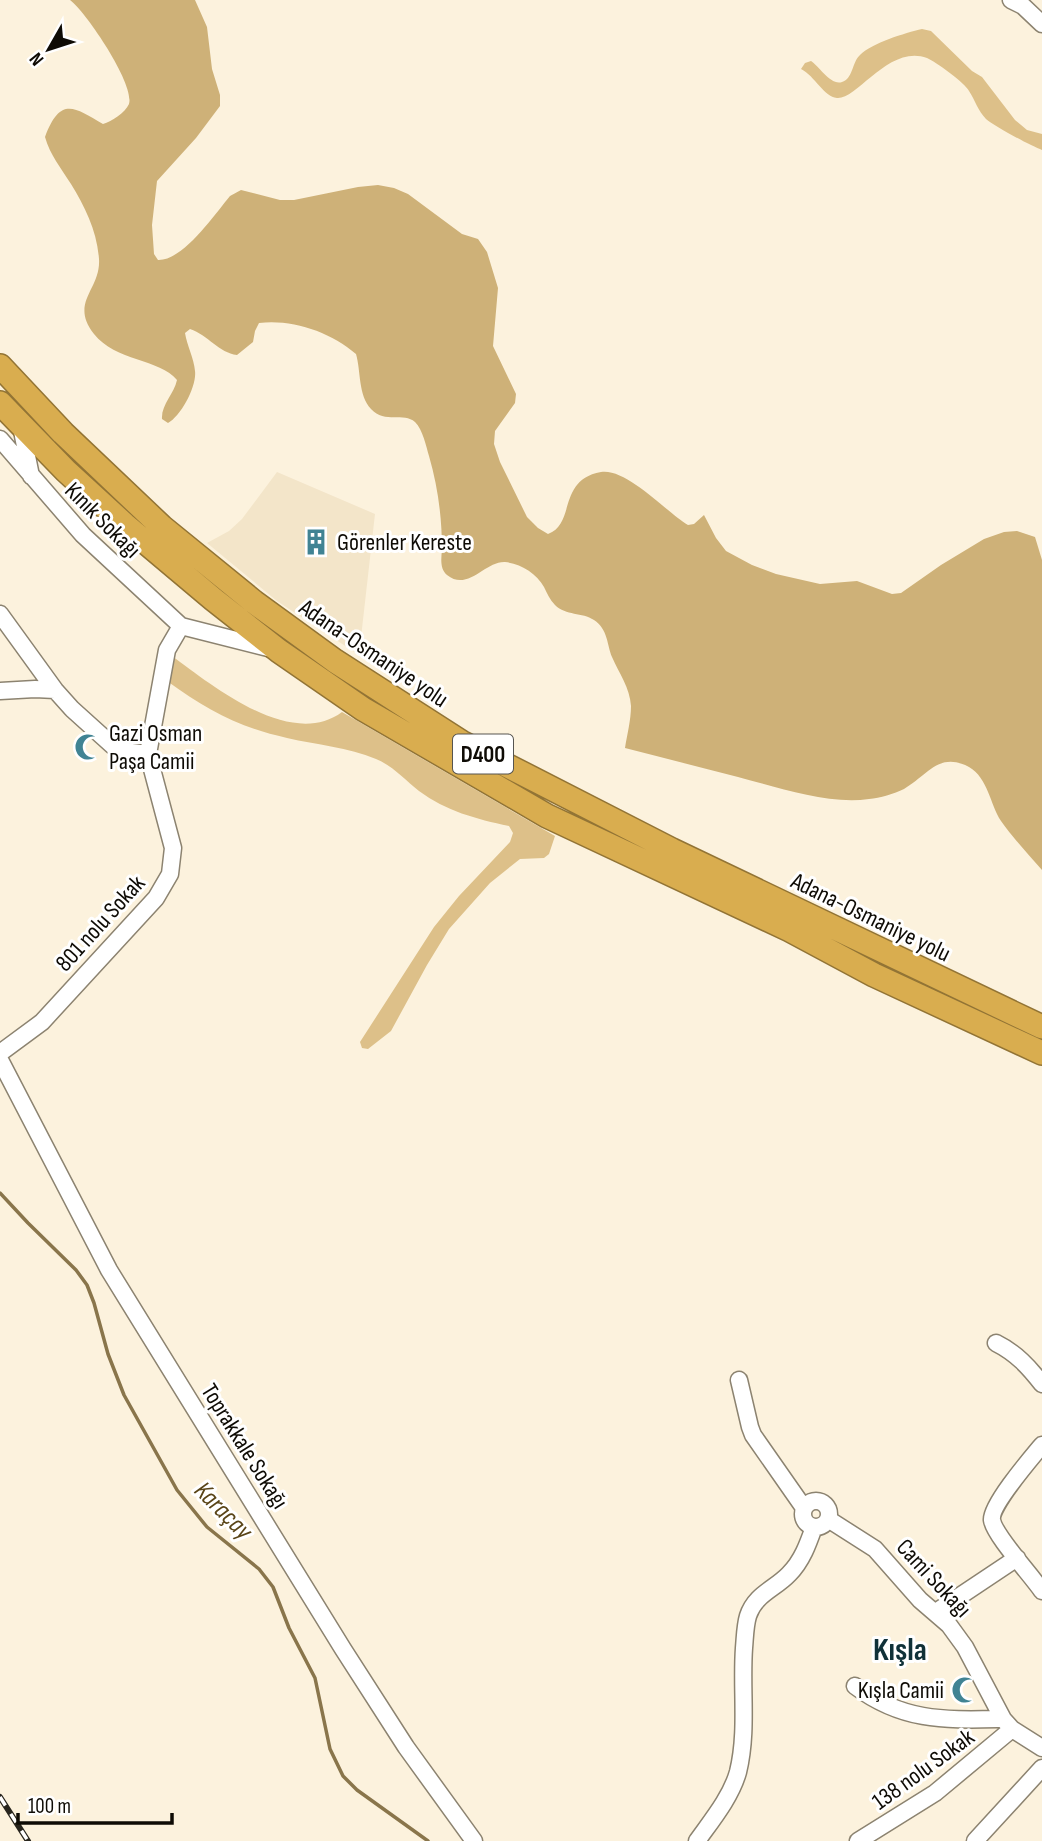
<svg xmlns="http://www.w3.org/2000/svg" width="1042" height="1841" viewBox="0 0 1042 1841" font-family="'Sofia Sans Condensed',sans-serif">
  <rect width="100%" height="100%" fill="#fcf2dd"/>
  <!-- built -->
  <path fill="#f3e5c9" d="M277 472 375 514 359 655 277 601 207 543 229 531 242 519Z"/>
  <!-- green -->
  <path fill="#ddc089" d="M922 29 931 31 972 71 982 77 1015 120 1027 130 1042 134V150C1031 146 994 126 986 119 978 111 975 100 969 91 965 83 936 62 927 58 889 44 857 100 837 98 824 97 815 76 801 69L805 63 811 61C819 66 831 86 842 82 853 79 852 62 860 55 872 43 905 33 922 29Z
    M172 656C213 686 291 750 342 712L555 836 549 854 544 858 520 859 490 883 449 929 427 965 391 1031 368 1049 362 1048 360 1042 434 927 459 896 510 842 513 833 509 826C476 819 446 811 419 791 405 780 393 766 376 759 348 747 317 745 287 738 238 727 207 710 167 681Z"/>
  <!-- forest -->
  <path fill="#ceb178" d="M70 0H195L207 27 212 69 220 95V106L196 138 157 181 152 225 154 254 158 260C183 261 215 214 230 196L241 190 280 200H294L358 187 378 185 394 188 408 194 462 234 478 239 487 252 498 288 493 346 516 394 515 403 495 431 494 444 500 462 527 517 538 528 548 534C576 524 557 480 601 472 627 468 666 512 688 525L694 524 704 515 716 538 726 551 752 565 776 574 820 584 857 581 892 594 901 593 941 565 984 539 1004 532 1017 531 1035 537 1042 560V870C1028 854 1013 838 1001 821 990 804 988 778 969 767 939 751 928 775 904 789 894 794 880 798 869 799 828 805 777 787 738 777 700 767 663 758 625 748 627 735 631 720 631 706 630 688 619 673 612 657 607 645 608 629 594 620 582 612 566 616 555 605 550 600 547 593 544 587 536 573 521 564 505 562 485 561 468 592 447 575 440 569 441 559 442 550 442 518 438 487 429 456 426 446 423 430 415 422 404 412 385 424 371 409 358 395 361 371 356 354 330 332 293 319 259 323L255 331 253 342 237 355C219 353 208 335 190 329L185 333C187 346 194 358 195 371 197 386 181 416 168 423L162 419C161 405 174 394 177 380 160 359 115 361 94 334 69 302 101 290 99 259 97 231 85 207 71 184 61 168 50 155 45 137 60 97 73 106 103 124 112 121 125 113 129 104 135 84 86 12 70 0Z"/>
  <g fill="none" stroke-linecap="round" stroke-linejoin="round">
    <!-- stream -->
    <path stroke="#89754b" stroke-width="3.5" d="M0 1193 28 1223 76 1270 87 1285 94 1303 108 1354 124 1395 177 1490 207 1527 259 1569 273 1587 289 1628 315 1678 330 1749 343 1776 357 1790 428 1841"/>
    <!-- minor casing -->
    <g stroke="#8c8370" stroke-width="19">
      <path id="minor" d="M1011 0 1023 6 1042 24
        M21 426 31 476
        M0 439 83 535 181 626
        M0 614 55 690 72 709 113 746 123 751 148 754
        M0 691 35 689 55 690
        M0 1053 42 1022 156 898 170 874 173 848 148 754 167 650 181 626 272 649
        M0 1060 109 1270 343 1649 406 1747 474 1841
        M996 1343C1016 1353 1029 1367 1042 1384
        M739 1380 750 1427 753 1435 804 1508
        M1042 1445C1032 1457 990 1506 992 1520 994 1535 1032 1576 1042 1591
        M803 1514a13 13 0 1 1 26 0a13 13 0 1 1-26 0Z
        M828 1519 875 1549 920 1600 949 1625 965 1647 1003 1719 1012 1729 1042 1748
        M936 1612 1017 1558
        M855 1686C903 1722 945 1720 1003 1719
        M697 1841C712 1820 731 1797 738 1772 748 1731 741 1689 744 1648 745 1637 745 1626 748 1616 755 1594 775 1589 789 1574 802 1561 808 1544 814 1527
        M858 1841 935 1793 1012 1729
        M975 1841 1042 1768"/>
    </g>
    <!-- highway casing -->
    <g stroke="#927435" stroke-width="26">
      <path id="highway" d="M0 366 63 433 162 527 254 602 335 661 461 742 672 850 1042 1027
        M0 403 66 471 125 525 213 599 279 651 363 709 547 816 790 930 874 975 1042 1053"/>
    </g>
    <!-- minor -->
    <use href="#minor" stroke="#fff" stroke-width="16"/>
    <!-- highway -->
    <use href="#highway" stroke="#d9ad4f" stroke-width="23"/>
    <!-- rail casing -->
    <g stroke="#28251d" stroke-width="6">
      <path id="rail" d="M0 1797 28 1841"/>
    </g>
    <!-- rail -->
    <use href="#rail" stroke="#fff" stroke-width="3.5" stroke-dasharray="10" stroke-linecap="butt"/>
  </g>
  <!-- icons -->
  <defs>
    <g id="building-bare" transform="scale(2.1)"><path d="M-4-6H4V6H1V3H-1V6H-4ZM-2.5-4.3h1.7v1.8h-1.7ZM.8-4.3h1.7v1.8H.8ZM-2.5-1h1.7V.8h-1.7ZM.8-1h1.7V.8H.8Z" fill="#408393" stroke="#fff" stroke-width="2.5" paint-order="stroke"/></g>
    <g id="mosque-bare" transform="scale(2.1)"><path d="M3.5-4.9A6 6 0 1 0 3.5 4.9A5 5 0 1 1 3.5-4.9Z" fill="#408393" stroke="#fff" stroke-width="2.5" paint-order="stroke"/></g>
  </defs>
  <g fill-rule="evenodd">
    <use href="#building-bare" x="316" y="542"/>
    <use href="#mosque-bare" x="88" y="747"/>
    <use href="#mosque-bare" x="965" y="1690"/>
  </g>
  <g text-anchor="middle" stroke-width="6" stroke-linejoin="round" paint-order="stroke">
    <!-- shield labels -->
    <rect fill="#fff" stroke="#565450" stroke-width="2" x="453" y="734.5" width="60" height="39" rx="5"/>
    <g font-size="23" font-weight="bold" fill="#0e0b05">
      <text x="483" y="762">D400</text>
    </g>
    <!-- street labels -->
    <g font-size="24" fill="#0e0b05" stroke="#fff">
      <text transform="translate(103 520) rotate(45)" y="8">Kınık Sokağı</text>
      <text transform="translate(374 653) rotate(34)" y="8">Adana-Osmaniye yolu</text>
      <text transform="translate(871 917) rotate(26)" y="8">Adana-Osmaniye yolu</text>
      <text transform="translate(100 923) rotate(-48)" y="8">801 nolu Sokak</text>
      <text transform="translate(245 1446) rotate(58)" y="8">Toprakkale Sokağı</text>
      <text transform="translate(934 1578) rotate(47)" y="8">Cami Sokağı</text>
      <text transform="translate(923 1769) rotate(-36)" y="8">138 nolu Sokak</text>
    </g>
    <!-- poi labels -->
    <g font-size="24" fill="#0e0b05" stroke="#fff" text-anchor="start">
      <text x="337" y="550">Görenler Kereste</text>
      <text x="109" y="741">Gazi Osman<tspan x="109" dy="28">Paşa Camii</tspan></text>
      <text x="944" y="1698" text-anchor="end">Kışla Camii</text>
    </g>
    <!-- water labels -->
    <g font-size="26" font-style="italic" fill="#594417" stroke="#fff">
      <text transform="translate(224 1510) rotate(45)" y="9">Karaçay</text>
    </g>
    <!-- district labels -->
    <g font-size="32" font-weight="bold" fill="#103138" stroke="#fff">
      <text x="900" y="1660">Kışla</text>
    </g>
  </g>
  <!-- north arrow -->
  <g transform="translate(49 49) rotate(231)" stroke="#ffffff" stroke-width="5" paint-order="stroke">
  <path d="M0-5L12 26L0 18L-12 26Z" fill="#0e0b05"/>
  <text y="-10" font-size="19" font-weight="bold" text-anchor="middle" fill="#0e0b05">N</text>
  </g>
  <!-- scale -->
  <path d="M18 1813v10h154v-10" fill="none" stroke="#0e0b05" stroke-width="3.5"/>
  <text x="28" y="1813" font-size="21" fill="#0e0b05" stroke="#ffffff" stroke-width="5" paint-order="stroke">100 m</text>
</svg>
